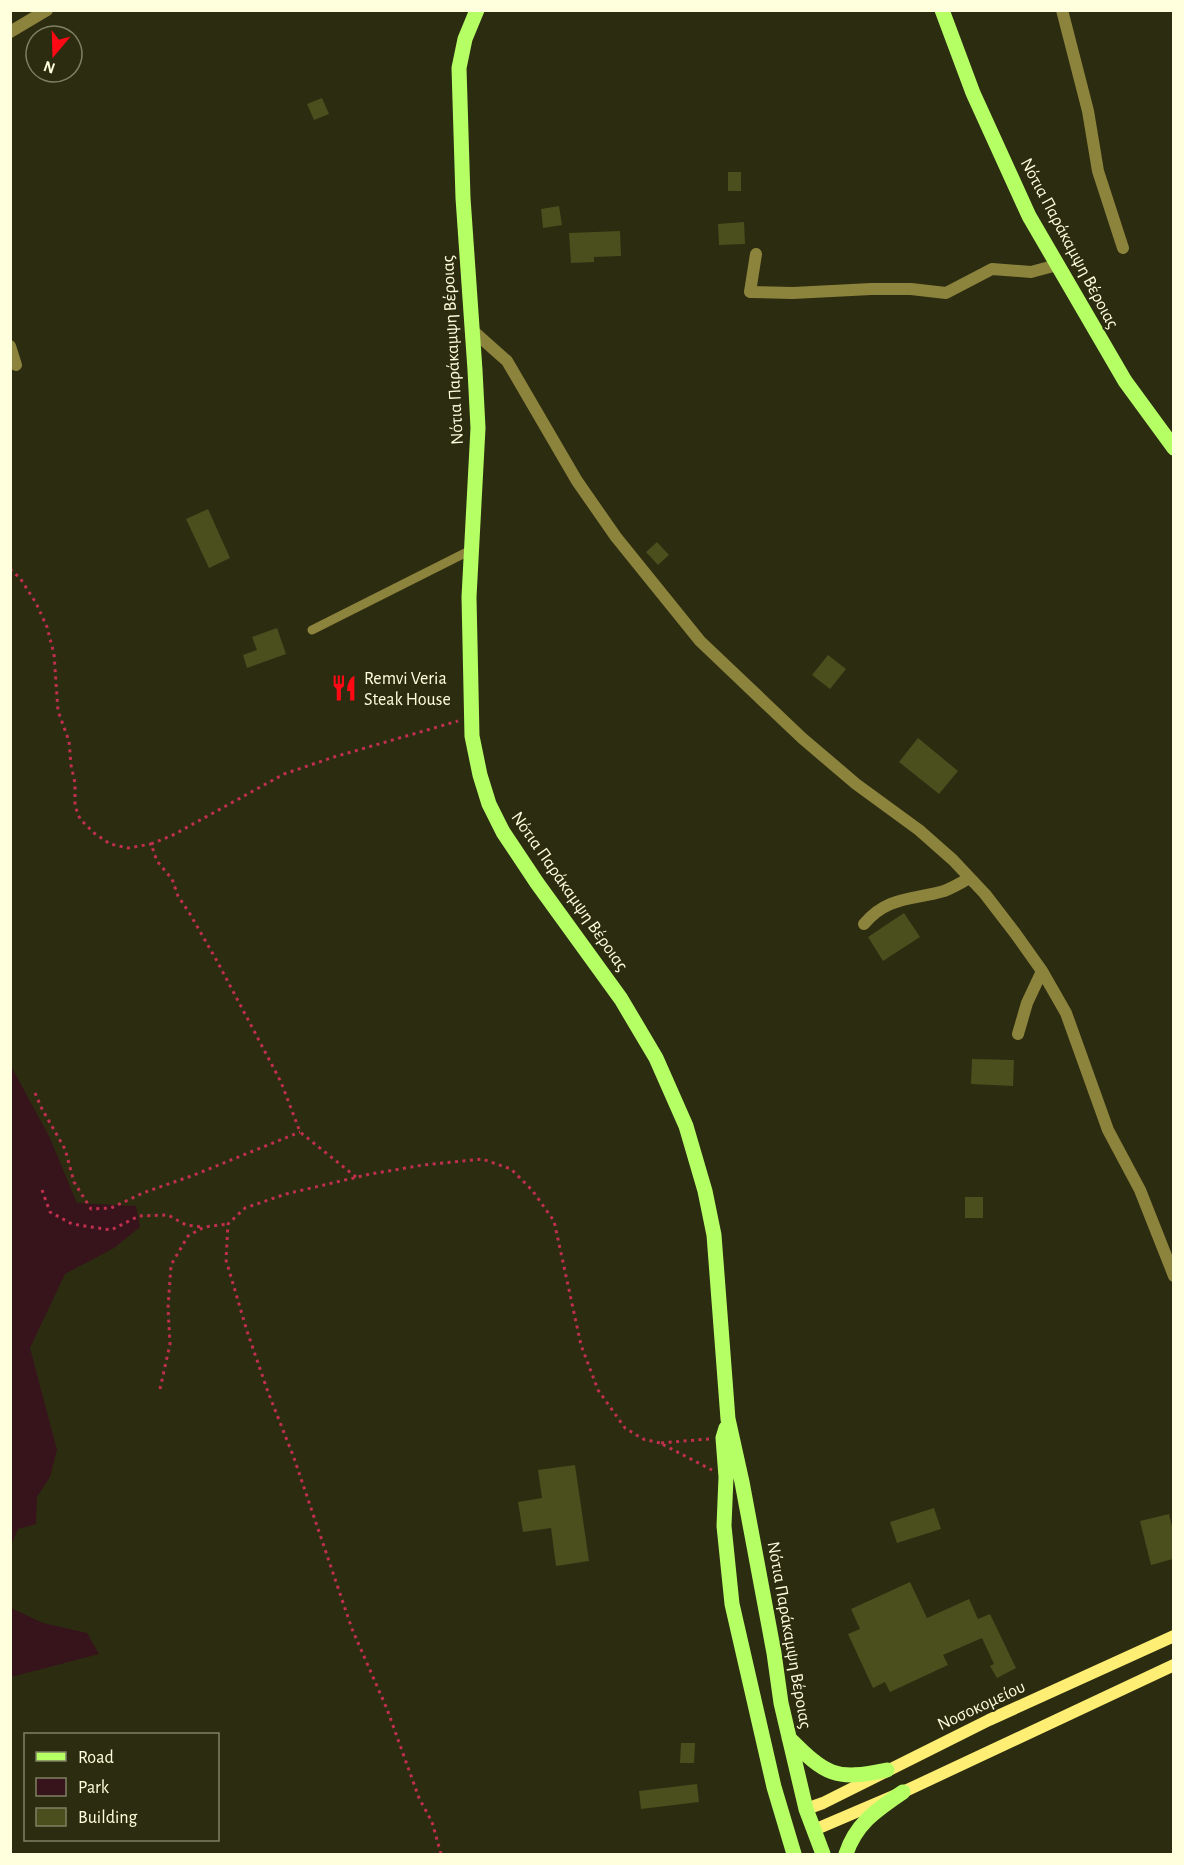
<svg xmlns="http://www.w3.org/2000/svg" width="1184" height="1865" viewBox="0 0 1184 1865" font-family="'Alegreya Sans',sans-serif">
  <rect width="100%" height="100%" fill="#2c2c11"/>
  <!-- green -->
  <path fill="#37141b" d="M11 1066 50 1138 77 1203 136 1206 140 1227 114 1248 65 1274 30 1348 57 1450 50 1477 37 1497 36 1524 18 1529 11 1545Z
    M10 1603 13 1609 43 1623 87 1633 99 1654 11 1677Z"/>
  <!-- building -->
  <path fill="#4b4e1d" d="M322 98 329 114 314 120 307 104Z
    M728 172H741V191H728Z
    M559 206 562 225 543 228 541 209Z
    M744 222 745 244 719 245 718 224Z
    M620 231 621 256 594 257V262L571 263 569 233Z
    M208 509 230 558 209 568 186 519Z
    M657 542 669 555 658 565 646 552Z
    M277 628 286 654 247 668 243 655 257 650 252 637Z
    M828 655 846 669 830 689 812 675Z
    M918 738 958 771 939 794 899 762Z
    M904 913 920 937 883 961 868 937Z
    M972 1059 1014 1060 1013 1086 971 1084Z
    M965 1197H983V1218H965Z
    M575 1465 589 1561 556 1566 551 1528 523 1532 518 1502 542 1498 538 1470Z
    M934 1508 941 1529 897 1543 890 1522Z
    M1169 1514 1173 1530V1559L1151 1565 1140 1521Z
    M910 1582 927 1618 969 1599 978 1619 990 1614 1016 1668 997 1678 990 1666 994 1664 982 1638 943 1655 948 1665 890 1692 885 1682 873 1688 848 1634 860 1629 851 1609Z
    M681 1743H695L694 1763H680Z
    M697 1784 699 1802 641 1809 639 1791Z"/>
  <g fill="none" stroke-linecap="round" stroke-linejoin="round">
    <!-- path -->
    <path stroke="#c0304e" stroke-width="3" stroke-dasharray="3 4.5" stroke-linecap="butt" d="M10 569 20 578 36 603 47 627 54 654 58 711 69 741 71 765 75 783V806L80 819 94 833 110 844 128 848 151 844
      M35 1093 42 1109 65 1149 74 1182 91 1209 111 1208 143 1193 194 1175 300 1132
      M356 1177 300 1132 281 1082 217 961 190 914 178 896 172 879 157 861 151 844 173 835 284 774 334 757 458 721
      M42 1190 50 1212 72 1224 111 1230 139 1216 168 1215 186 1225 203 1227
      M160 1389 170 1344 168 1308 171 1265 188 1236 204 1227 228 1224
      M709 1439 660 1443 712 1470
      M441 1854 432 1822 419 1798 387 1709 352 1629 294 1458 268 1392 247 1331 226 1260 228 1224 245 1208 286 1194 370 1174 423 1165 482 1159 511 1169 532 1190 554 1221 581 1345 598 1390 625 1428 643 1439 660 1443"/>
    <!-- lane -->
    <path stroke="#8c833c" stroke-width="9" d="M312 630 471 550"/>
    <!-- street -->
    <path stroke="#8c833c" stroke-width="12" d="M1062 10 1088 111 1098 171 1123 248
      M10 32 47 10
      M756 254 750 292 793 293 871 289H911L946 293 992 269 1031 272 1057 265
      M472 330 507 361 577 481 616 537 700 641 802 738 856 784 919 830 953 860 985 894 1015 933 1042 971 1066 1013 1108 1130 1140 1190 1174 1276
      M10 346 16 365
      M864 924C887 896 913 900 944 891 953 888 962 882 970 878
      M1018 1034 1027 1003 1042 971"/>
    <!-- secondary -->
    <path stroke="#ffee74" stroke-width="12" d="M806 1809 823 1803 989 1720 1174 1636
      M814 1830 903 1792 1174 1665"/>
    <!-- primary -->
    <path stroke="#b5ff64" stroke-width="15" d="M477 10 465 39 459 68 463 198 475 370 478 428 469 597 472 736 480 775 489 804 503 832 537 883 621 999 656 1058 686 1126 705 1191 714 1235 728 1419 742 1482 774 1653 781 1703 806 1809 823 1854
      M942 10 973 93 1029 216 1125 381 1174 448
      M726 1428 723 1438 726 1477 724 1526 732 1604 774 1787 794 1854
      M789 1738C826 1775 835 1781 887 1770
      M846 1854C856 1823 877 1810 903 1792"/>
  </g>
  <!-- icons -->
  <defs>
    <g id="restaurant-bare" transform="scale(2.07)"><path d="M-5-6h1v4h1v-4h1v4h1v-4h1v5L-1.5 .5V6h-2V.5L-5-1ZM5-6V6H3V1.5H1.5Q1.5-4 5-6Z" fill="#ff0915" stroke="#2c2c11" stroke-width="2.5" paint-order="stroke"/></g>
  </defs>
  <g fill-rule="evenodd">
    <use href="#restaurant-bare" x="344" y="688"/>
  </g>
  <g text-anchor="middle" stroke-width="4.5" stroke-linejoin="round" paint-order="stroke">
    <!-- street labels -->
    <g font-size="18" fill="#fffedd" stroke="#2c2c11">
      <text transform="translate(1070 243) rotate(62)" y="6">Νότια Παράκαμψη Βέροιας</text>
      <text transform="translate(452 350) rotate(-93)" y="6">Νότια Παράκαμψη Βέροιας</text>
      <text transform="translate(570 891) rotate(55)" y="6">Νότια Παράκαμψη Βέροιας</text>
      <text transform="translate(790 1635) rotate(80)" y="6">Νότια Παράκαμψη Βέροιας</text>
      <text transform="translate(981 1705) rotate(-25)" y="6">Νοσοκομείου</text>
    </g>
    <!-- poi labels -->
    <g font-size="18" fill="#fffedd" stroke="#2c2c11" text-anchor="start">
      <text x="364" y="684">Remvi Veria<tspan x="364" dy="21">Steak House</tspan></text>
    </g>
  </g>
  <!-- border -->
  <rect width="1184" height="1865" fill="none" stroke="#fffedd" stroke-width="24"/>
  <!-- legend -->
  <rect x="24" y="1733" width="195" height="108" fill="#2c2c11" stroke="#808063" stroke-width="1.5"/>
  <rect x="36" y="1752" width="30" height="9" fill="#b5ff64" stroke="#808063" stroke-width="1.5"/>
  <text x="78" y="1763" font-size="18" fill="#fffedd">Road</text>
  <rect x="36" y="1778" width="30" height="18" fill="#37141b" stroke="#808063" stroke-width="1.5"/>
  <text x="78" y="1793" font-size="18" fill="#fffedd">Park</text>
  <rect x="36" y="1808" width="30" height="18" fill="#4b4e1d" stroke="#808063" stroke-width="1.5"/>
  <text x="78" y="1823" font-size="18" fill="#fffedd">Building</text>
  <!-- north arrow -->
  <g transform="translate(54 54) rotate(199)"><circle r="28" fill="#2c2c11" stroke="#808063" stroke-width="1.5"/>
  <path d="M0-4.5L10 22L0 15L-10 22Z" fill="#ff0915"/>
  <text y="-9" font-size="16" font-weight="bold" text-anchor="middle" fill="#fffedd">N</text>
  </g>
</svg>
